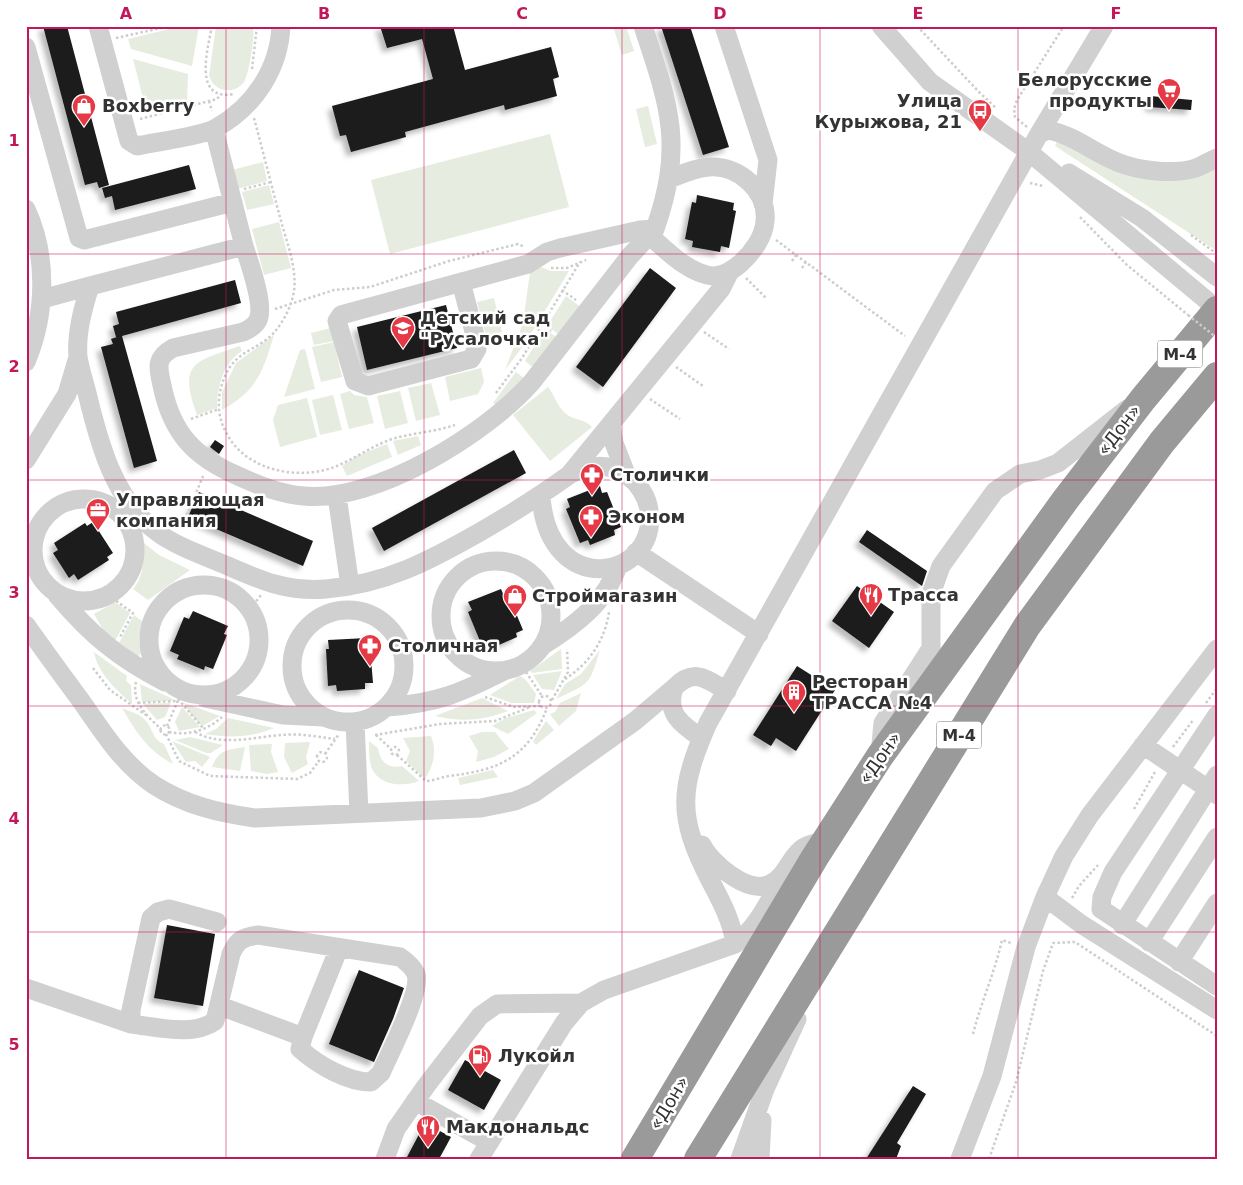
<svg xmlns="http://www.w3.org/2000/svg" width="1243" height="1185" viewBox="0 0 1243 1185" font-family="'DejaVu Sans',sans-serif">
  <defs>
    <filter id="shadow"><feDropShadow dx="-4.5" dy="4.5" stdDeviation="2.5" flood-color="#0004"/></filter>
  </defs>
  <rect width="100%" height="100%" fill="#fff"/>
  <!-- green -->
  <path fill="#e6ecdf" d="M182 26H199L192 66 131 49 128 39Z
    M216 26H253C255 36 249 74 244 82 240 87 234 91 227 90 218 90 212 84 209 76Z
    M613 26H626L634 51 622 55Z
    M133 59 188 74 187 103 147 114Z
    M648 106 657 144 645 147 636 109Z
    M550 134 569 207 390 254 371 180Z
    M1058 139 1130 175 1217 155V251L1055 146Z
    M263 162 267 181 237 189 232 170Z
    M269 185 274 204 247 210 242 192Z
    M279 222 291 268 264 275 252 229Z
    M541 267 551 271H569L526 342 505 370 523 323 530 272Z
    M566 296 582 308 561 336 547 326Z
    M494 298 502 332 486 336 477 302Z
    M331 328 334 341 314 345 311 333Z
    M545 329 559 339 534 368 525 361Z
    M274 335C263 372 257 390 222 410V392L236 363Z
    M334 342 342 377 321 382 312 347Z
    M240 346 242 351C223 363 217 387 217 408L197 415C178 362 194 362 240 346Z
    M305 349 315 389 284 397 300 350Z
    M481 368 484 382 478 394 450 401 445 377Z
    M516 372 525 379 499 407 493 403Z
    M431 383 440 415 416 421 408 388Z
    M548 387C554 395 557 405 564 412 572 421 585 418 592 427L550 461 513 415Z
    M350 391 354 395 367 397 374 423 349 429 340 394Z
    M400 391 408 423 385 429 377 396Z
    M333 395 342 430 320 435 312 400Z
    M307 398 317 437 280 447 273 420 278 405Z
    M418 436 421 445 398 455 393 441Z
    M387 444 392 457 347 476 342 466 357 456Z
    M140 540 159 555 190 570 148 600 133 589C144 576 146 557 137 542Z
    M115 602 130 613 115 641 105 633 94 614Z
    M134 615 143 622 139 641 141 653 138 657 119 643Z
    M561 649 562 669 532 673 530 671Z
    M600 650C589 686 590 683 556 699L565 684 581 674Z
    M94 652 127 676 126 681 131 685 132 704C117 690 98 674 94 652Z
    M562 671 554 690 542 689 533 675Z
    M520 676 526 680 536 694 534 703H511L490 695Z
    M140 684 173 699 172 701 142 702Z
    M581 693 576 711 559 726 550 714 555 712 560 703Z
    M482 698 508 711C483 721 460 722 435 716Z
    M171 703 165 717 157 720 143 704Z
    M184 703 220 716 202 726 191 715Z
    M182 707 200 727 179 731 175 722Z
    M122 708C129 711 139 714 144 719 154 728 151 739 164 744L173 764C148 751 136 732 122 708Z
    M534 710 537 713 508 734 492 726 506 718Z
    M228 718 274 728C250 738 230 738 205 734L216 729Z
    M546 721 554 730 536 745 533 741Z
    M482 732H495L509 749 494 757 476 762 478 751 469 736Z
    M431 736C437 752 434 764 425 779L406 761 410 751 403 738Z
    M190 737 223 745 211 753H206L175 740Z
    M172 741 210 757 202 767 195 761 186 762Z
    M369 741 378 748C380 762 388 769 402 766L419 781C404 787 380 786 372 769 369 761 369 750 369 741Z
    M310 742 306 757 308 764 292 773 284 757 285 743Z
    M272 744 271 752 278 772 267 774 251 771 249 745Z
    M245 747 240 771 212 767C219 749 228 750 245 747Z
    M493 770 498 777 460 785 458 778Z"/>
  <!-- building -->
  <path fill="#1a1a1a" filter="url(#shadow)" d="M43 26H67L109 185 99 188 97 182 85 185Z
    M380 26H453L465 70 551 47 559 77 553 79 557 96 505 110 504 105 405 132 406 137 351 152 346 135 340 136 332 106 433 79 422 39 387 48Z
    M661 26H690L729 147 703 155Z
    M1150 96 1192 100 1191 110 1149 107Z
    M189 165 196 189 115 210 112 196 105 198 102 188Z
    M697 195 734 203 733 210 736 211 729 248 721 246 720 252 692 247 693 241 685 239 692 202 696 203Z
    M650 268 676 288 603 387 576 367Z
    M235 280 241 303 122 336 157 461 134 468 101 347 113 344 111 339 117 337H116L113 326 119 324 116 312Z
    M446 305 457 348 367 370 357 327Z
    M215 440 224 446 219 454 210 447Z
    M514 450 526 473 384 551 372 528Z
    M600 486 602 493 607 492 621 527 614 530 615 535 590 545 588 540 580 543 566 509 570 507 567 499Z
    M199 492 313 541 303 566 188 517Z
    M93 522 113 553 107 557 109 560 78 580 74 574 69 578 53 553 58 550 54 543 85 523 87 526Z
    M867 530 927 571 922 586 859 542Z
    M857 586 894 612 869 648 832 621Z
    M501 589 504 596 508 594 523 630 516 633 517 637 492 648 490 642 482 646 468 612 472 610 468 602Z
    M193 611 228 626 224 634 227 635 213 669 205 666 204 670 177 659 179 655 170 651 184 617 189 619Z
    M367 638 368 647H370L373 683H365V689L337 691 336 685 328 686 326 649H329L328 640Z
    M797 666 835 690 796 751 776 738 771 746 753 735Z
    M167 925 215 934 203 1006 154 998Z
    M359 970 404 988 393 1019 374 1062 329 1044Z
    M465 1060 501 1080 484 1110 448 1090Z
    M913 1086 926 1094 897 1143 901 1146 896 1159H866Z
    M425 1123 451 1137 439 1159H406Z"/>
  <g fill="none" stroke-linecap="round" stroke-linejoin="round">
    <!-- path -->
    <path stroke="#cdcdcd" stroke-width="2.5" stroke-dasharray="2.5 2.5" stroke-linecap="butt" d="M212 26C208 48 192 102 234 94
      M917 26 979 92 996 108
      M27 32 33 26
      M116 38 170 26
      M252 69 257 26
      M209 101 212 111
      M254 118C263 152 272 187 281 221 287 243 297 268 294 291 291 309 279 332 263 342 249 351 237 355 228 370 217 390 215 414 227 434 247 472 301 481 337 466 356 458 372 446 392 439 412 433 434 432 455 425
      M140 119 217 99 221 94
      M1027 127 1015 117 1014 109 1017 100 1064 26
      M1030 183 1043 186
      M244 189 271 182
      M1080 217 1127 265 1188 315
      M1191 235 1217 254
      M776 240 905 336
      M792 261 796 255
      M551 268H567L586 260
      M802 268 806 262
      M746 278 766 298
      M562 290 576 300
      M275 309 334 290 370 287 449 261 518 244 525 247
      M542 324 551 331
      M704 332 729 349
      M676 367 703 386
      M496 393 522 358 580 262
      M650 399 680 419
      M191 419 219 409
      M181 529 204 474
      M108 595 133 613 120 637
      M250 609 261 595
      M93 668 110 690 146 715
      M526 672 542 696
      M565 679C589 664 605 640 609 612
      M136 682C131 702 148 717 161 729
      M539 702a6 6 0 1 1 12 0a6 6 0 1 1-12 0Z
      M485 697 514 707 541 706
      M178 699 203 728
      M552 700 568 672 567 649
      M138 703 177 701
      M1206 703 1217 688
      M160.5 730a4.5 4.5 0 1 1 9 0a4.5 4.5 0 1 1-9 0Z
      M167 726 182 691
      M169 732C188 736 208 730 222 717
      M195 732C222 747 253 737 282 735 300 733 318 737 335 739
      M166 734 179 761 210 776 297 779 310 773 319 761
      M375 735 440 724 495 721 530 707
      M376 735 391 749
      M391 751a4 4 0 1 1 8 0a4 4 0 1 1-8 0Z
      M1173 747 1193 720
      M317 757a5 5 0 1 1 10 0a5 5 0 1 1-10 0Z
      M325 754 339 734
      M397 755 426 781C434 781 441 777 449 776 499 770 528 758 547 708
      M1134 809 1155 772
      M1072 898 1079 886 1098 865
      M973 1034C981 1002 995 972 1002 940L1011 943
      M989 1159 1016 1082 1043 971 1053 943 1075 942 1217 1036"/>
    <!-- minor -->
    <path stroke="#d0d0d0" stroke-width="19" d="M98 26 129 141 137 146C155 142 203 136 216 128 254 107 279 69 281 26
      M724 26 768 160 763 204
      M881 26 930 82 1029 152 1217 309
      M26 47 79 238 84 240 233 202
      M214 129 244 246
      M1039 134 1104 26
      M1069 173 1142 218 1217 277
      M26 209C48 256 46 315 26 362
      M655 229 630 256 532 382C486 434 375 503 304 496 279 494 258 485 236 475 195 457 173 434 163 390 159 370 153 359 173 348L243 332C250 329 255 326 258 320 265 305 249 262 244 246L90 286C83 308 76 333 78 357 80 369 84 381 87 393 99 443 114 500 157 532 177 547 205 556 228 566 262 581 288 592 326 589 386 584 429 561 480 532 511 514 540 496 569 475L721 289 730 271
      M649 235C666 250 689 274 713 276 724 276 733 270 741 263 752 253 764 237 765 221 768 191 739 165 709 167 695 168 682 174 669 179
      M461 282 477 343V349L471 359 368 386 355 381 337 321 341 315 528 264 547 252 560 248 640 230 655 229C684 146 670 107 643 26
      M42 299 90 286
      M611 425 614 443 626 474
      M26 460 67 394 78 357
      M337 496 350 586
      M541 496C548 601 659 580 649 510 647 496 638 483 627 475 609 462 587 465 569 475
      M33 550a51 51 0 1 1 102 0a51 51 0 1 1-102 0Z
      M636 552 759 634
      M441 616a55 55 0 1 1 110 0a55 55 0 1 1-110 0Z
      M149 640a55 55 0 1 1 110 0a55 55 0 1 1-110 0Z
      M57 595C91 635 118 658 165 682
      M292 666a56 56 0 1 1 112 0a56 56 0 1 1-112 0Z
      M26 625C45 652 65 679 84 705 104 734 124 765 154 785 185 805 219 813 255 818L481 808 515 801 534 793 635 721 674 688C665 713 682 725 701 738
      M542 646C574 626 607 602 618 565
      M674 688C694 667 706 679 727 691
      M205 698 283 715 323 717
      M387 707C438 703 461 693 506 670
      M1217 715 1113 872 1102 897 1101 909 1217 986
      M355 722 359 813
      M1143 745 1217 795
      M880 755 883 723 931 648V594L941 566 995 491 1020 474 1040 470 1058 463 1127 409
      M702 845C711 863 748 895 770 884 787 876 791 855 803 848 809 844 818 843 825 840
      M1045 897 1081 924 1217 1010
      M217 922 169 909 158 912 151 918 131 1010V1024C157 1027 193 1037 215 1021L231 954C237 940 243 937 258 935L400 957C407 962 413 967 416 974 422 992 389 1054 381 1073L371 1082C347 1082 318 1065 300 1049L303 1037 339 948
      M1122 925 1217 775
      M1149 942 1217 837
      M735 944C732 921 721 901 710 880 677 816 679 789 708 723L1039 134 1048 130C1073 135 1093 152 1117 162 1139 171 1173 175 1196 168 1203 165 1210 161 1217 158
      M1179 962 1217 903
      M26 988 131 1024
      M220 1006 303 1037
      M415 1101 489 1142
      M385 1159 396 1129 426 1086 480 1016 497 1004 581 1003
      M479 1159 564 1023 581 1003 604 990 735 944C758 927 770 899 784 875
      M740 1159 765 1089 797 1019
      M760 1159 762 1120
      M960 1159 992 1076 1026 947 1045 897 1064 856 1090 815 1217 649"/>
    <!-- highway -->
    <path stroke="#9a9a9a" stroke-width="28" d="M635 1159 815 857 880 756 1066 499 1143 399 1217 310
      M698 1159 1027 626 1162 442 1217 376"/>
    <!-- path-bridge -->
    <path stroke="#cdcdcd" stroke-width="2.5" stroke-dasharray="2.5 2.5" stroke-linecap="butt" d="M1188 315 1217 338"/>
  </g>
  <!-- grid -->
  <path fill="none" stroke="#c2185b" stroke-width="1" stroke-opacity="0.55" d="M226 26V1159M424 26V1159M622 26V1159M820 26V1159M1018 26V1159M26 254H1217M26 480H1217M26 706H1217M26 932H1217"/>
  <!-- icons -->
  <defs>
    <g id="supermarket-pin" transform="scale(1.25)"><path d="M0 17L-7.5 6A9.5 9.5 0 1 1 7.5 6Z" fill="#e63946" stroke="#fff"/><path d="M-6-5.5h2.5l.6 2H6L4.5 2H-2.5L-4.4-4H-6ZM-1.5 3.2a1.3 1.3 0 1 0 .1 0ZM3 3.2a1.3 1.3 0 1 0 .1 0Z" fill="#fff"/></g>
    <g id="shop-pin" transform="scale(1.25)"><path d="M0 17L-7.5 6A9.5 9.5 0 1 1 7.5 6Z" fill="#e63946" stroke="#fff"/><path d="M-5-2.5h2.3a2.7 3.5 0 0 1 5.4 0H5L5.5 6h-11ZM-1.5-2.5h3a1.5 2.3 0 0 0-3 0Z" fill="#fff"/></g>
    <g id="bus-pin" transform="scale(1.25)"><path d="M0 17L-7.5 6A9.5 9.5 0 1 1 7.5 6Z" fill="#e63946" stroke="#fff"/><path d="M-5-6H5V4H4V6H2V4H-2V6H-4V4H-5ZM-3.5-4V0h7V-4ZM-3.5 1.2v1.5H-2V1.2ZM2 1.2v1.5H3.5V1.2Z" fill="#fff"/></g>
    <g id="school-pin" transform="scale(1.25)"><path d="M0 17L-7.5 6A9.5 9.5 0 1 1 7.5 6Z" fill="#e63946" stroke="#fff"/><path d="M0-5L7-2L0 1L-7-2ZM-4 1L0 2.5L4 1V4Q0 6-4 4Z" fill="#fff"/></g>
    <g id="pharmacy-pin" transform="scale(1.25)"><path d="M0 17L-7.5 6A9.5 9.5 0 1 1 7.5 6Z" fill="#e63946" stroke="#fff"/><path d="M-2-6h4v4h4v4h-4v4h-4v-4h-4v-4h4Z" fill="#fff"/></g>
    <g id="office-pin" transform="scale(1.25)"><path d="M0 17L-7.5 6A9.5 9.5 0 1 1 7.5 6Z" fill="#e63946" stroke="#fff"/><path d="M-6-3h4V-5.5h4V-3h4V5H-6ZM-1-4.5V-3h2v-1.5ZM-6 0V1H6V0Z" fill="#fff"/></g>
    <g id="restaurant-pin" transform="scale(1.25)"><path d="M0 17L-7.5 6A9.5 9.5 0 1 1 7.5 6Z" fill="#e63946" stroke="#fff"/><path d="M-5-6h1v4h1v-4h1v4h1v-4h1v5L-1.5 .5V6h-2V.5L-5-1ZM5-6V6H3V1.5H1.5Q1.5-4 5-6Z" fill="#fff"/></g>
    <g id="building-pin" transform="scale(1.25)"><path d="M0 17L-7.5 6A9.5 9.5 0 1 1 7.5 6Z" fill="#e63946" stroke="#fff"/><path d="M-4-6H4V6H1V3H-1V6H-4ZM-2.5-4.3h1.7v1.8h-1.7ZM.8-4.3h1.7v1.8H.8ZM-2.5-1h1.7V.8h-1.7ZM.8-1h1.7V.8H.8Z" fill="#fff"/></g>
    <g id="fuel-pin" transform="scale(1.25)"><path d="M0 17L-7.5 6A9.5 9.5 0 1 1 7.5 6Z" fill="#e63946" stroke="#fff"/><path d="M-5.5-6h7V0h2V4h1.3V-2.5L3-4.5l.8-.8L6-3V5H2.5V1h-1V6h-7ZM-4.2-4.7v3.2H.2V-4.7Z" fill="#fff"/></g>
  </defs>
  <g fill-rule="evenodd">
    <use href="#supermarket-pin" x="1169" y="90"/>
    <use href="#shop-pin" x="84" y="106"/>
    <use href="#bus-pin" x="980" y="111"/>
    <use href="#school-pin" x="403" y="328"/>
    <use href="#pharmacy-pin" x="592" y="475"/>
    <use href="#office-pin" x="98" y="510"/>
    <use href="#pharmacy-pin" x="591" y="517"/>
    <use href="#restaurant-pin" x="871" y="595"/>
    <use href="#shop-pin" x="515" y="596"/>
    <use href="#pharmacy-pin" x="370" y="646"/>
    <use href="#building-pin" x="794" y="692"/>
    <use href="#fuel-pin" x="480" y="1056"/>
    <use href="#restaurant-pin" x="428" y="1127"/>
  </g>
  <g text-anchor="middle" stroke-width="5" stroke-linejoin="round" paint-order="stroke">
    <!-- shield labels -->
    <g fill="#fff" stroke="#707070" stroke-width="1">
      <rect x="1157.5" y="340.5" width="45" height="27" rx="4"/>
      <rect x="936.5" y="721.5" width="45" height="27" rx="4"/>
    </g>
    <g font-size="16" font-weight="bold" fill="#333">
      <text x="1180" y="360">М-4</text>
      <text x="959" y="741">М-4</text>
    </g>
    <!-- poi labels -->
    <g font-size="18" font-weight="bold" fill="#333" stroke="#fff" text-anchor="start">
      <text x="1152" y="86" text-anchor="end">Белорусские<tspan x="1152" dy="21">продукты</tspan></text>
      <text x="962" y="107" text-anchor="end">Улица<tspan x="962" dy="21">Курыжова, 21</tspan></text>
      <text x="102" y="112">Boxberry</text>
      <text x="420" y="324">Детский сад<tspan x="420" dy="21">"Русалочка"</tspan></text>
      <text x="610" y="481">Столички</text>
      <text x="116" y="506">Управляющая<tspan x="116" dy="21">компания</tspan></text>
      <text x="608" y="523">Эконом</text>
      <text x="888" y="601">Трасса</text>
      <text x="532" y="602">Строймагазин</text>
      <text x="388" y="652">Столичная</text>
      <text x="812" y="688">Ресторан<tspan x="812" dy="21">ТРАССА №4</tspan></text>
      <text x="498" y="1062">Лукойл</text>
      <text x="446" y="1133">Макдональдс</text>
    </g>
    <!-- street labels -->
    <g font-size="18" fill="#333" stroke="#fff">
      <text transform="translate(1119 430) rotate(-53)" y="6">«Дон»</text>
      <text transform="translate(880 758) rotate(-55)" y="6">«Дон»</text>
      <text transform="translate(669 1103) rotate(-59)" y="6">«Дон»</text>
    </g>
  </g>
  <!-- border -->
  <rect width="1243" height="1185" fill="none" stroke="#ffffff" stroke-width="55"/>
  <rect x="28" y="28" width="1188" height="1130" fill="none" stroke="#c2185b" stroke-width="2"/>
  <g font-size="16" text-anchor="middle" font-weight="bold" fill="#c2185b">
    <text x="126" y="19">A</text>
    <text x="324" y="19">B</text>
    <text x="522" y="19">C</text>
    <text x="720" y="19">D</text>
    <text x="918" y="19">E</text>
    <text x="1116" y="19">F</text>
    <text x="14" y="146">1</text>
    <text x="14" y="372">2</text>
    <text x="14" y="598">3</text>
    <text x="14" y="824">4</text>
    <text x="14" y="1050">5</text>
  </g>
</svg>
